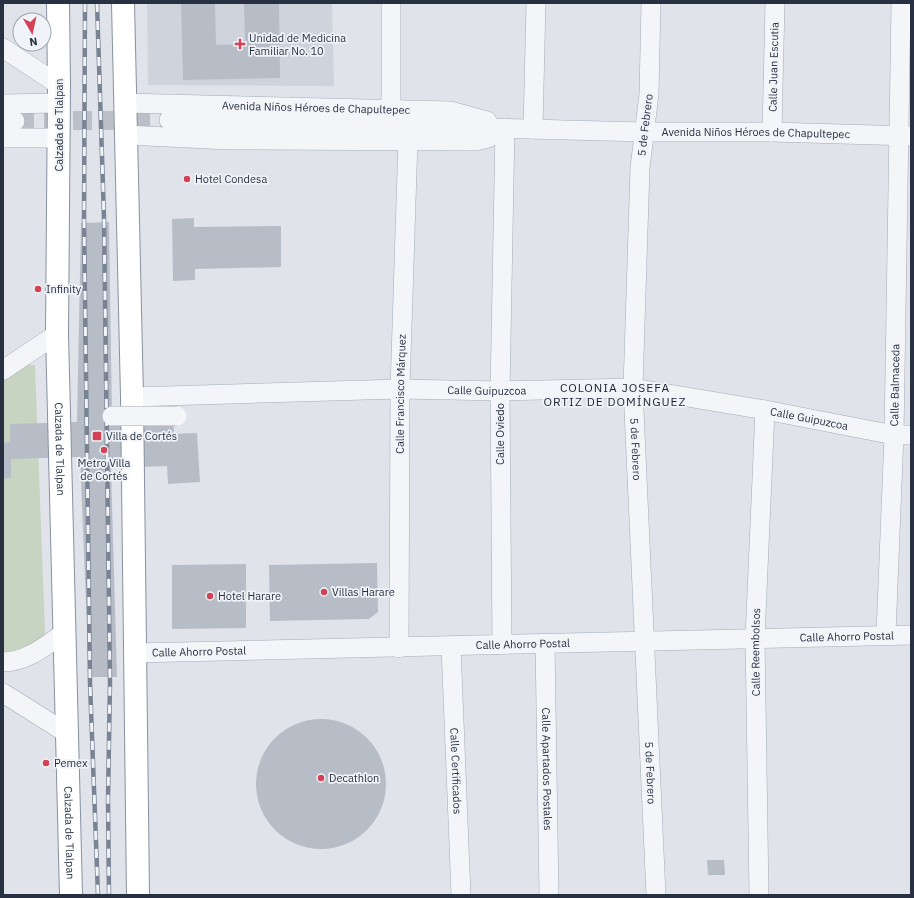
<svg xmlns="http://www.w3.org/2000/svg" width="914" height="898" viewBox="0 0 914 898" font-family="'IBM Plex Sans',sans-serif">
  <rect width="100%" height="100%" fill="#e0e4ea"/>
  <!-- built -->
  <path fill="#ced3dc" d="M147 3H332L334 86 148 85Z"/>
  <!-- green -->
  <path fill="#c6d4c1" d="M22 365H35L45 634 22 653 3 656V377Z"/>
  <!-- building -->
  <path fill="#b7bdc7" d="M181 3H215L216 45 245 44 244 3H279L280 78 183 80Z
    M194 218V227L281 226V267L195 269V280L173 281 172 219Z
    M109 222 112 416 173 418 174 434 197 433 200 482 168 484 167 466 111 468 117 677H89L80 457 11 459V478L3 479V443L10 442V424L77 422 81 223Z
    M377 563 378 612 369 619 270 621 269 565Z
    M246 564V628L172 629V565Z
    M256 784a65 65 0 1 1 130 0a65 65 0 1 1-130 0Z
    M707 860H724L725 875H708Z"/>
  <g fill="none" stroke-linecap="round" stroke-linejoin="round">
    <!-- minor-tunnel -->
    <path stroke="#bbc0c8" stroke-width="19" stroke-dasharray="19 10" stroke-linecap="butt" d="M15 121 169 120"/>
    <!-- minor casing -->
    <g stroke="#a5abb4" stroke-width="20">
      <g id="minor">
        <path d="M391 3V110"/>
        <path id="s1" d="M651 3 649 94 640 168 633 388 656 895"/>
        <path d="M3 48 59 85"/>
        <path id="s2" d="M125 103 450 111 487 121"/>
        <path d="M3 104 59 103"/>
        <path id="s3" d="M169 120 644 132H772L911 136"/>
        <path d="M3 121H15"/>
        <path d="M533 129 536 3"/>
        <path id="s4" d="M772 132 775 3"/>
        <path d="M126 135 229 140 476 141 488 138 500 131"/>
        <path d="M3 138H59"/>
        <path d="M3 370 57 334"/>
        <path id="s5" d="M132 397 400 389 500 391 633 388 765 410 894 435H911"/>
        <path id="s6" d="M886 634 894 435 901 3"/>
        <path id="s7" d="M545 644 549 895"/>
        <path d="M502 645 500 391 505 128"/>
        <path id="s8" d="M451 646 461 895"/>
        <path id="s9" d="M399 648 400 389 408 140"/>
        <path id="s10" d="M134 653 911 635"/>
        <path d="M3 662C27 662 45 646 64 633"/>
        <path d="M3 693 68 734"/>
        <path id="s11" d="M759 895 755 638 765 410"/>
      </g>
    </g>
    <!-- highway casing -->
    <g stroke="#8791a1" stroke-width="24">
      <g id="highway">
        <path id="s12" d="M58 3 59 85 57 334 71 895"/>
        <path d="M123 3 132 397 138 895"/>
      </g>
    </g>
    <!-- minor -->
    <use href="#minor" stroke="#f3f5f8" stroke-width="19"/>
    <!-- highway -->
    <use href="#highway" stroke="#fff" stroke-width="22"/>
    <!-- rail casing -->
    <g stroke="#798394" stroke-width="4.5">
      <path id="rail" d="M85 3 84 220 90 683 98 895
        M97 3 104 218 110 682 108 800 109 895"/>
    </g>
    <!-- rail -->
    <use href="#rail" stroke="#f0f3f7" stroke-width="3" stroke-dasharray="9" stroke-linecap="butt"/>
    <!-- minor-bridge casing -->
    <g stroke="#a5abb4" stroke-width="20" stroke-linecap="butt">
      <path id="minor-bridge" d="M112 416H177"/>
    </g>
    <!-- minor-bridge -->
    <use href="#minor-bridge" stroke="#f3f5f8" stroke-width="19"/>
  </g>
  <!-- markers -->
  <g fill="#d34156" stroke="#f0f3f7" stroke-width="1.5">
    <path d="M238 38h4v4h4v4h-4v4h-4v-4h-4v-4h4z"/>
    <circle cx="187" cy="179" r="4"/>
    <circle cx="38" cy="289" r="4"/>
    <rect x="92" y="431" width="10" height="10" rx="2"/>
    <circle cx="104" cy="450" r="4"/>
    <circle cx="324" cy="592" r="4"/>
    <circle cx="210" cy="596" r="4"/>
    <circle cx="46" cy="763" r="4"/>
    <circle cx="321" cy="778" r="4"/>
  </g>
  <g text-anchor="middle" stroke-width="3.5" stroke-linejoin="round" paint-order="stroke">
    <!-- poi labels -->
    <g font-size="11" fill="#283142" stroke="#f0f3f7" text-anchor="start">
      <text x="249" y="42">Unidad de Medicina<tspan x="249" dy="13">Familiar No. 10</tspan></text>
      <text x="195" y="183">Hotel Condesa</text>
      <text x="46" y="293">Infinity</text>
      <text x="106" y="440">Villa de Cortés</text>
      <text x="104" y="467" text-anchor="middle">Metro Villa<tspan x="104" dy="13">de Cortés</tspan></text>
      <text x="332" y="596">Villas Harare</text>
      <text x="218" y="600">Hotel Harare</text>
      <text x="54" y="767">Pemex</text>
      <text x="329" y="782">Decathlon</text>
    </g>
    <!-- street labels -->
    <g font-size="11" fill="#283142" stroke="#f0f3f7">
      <text dy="4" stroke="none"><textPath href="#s4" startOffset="65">Calle Juan Escutia</textPath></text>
      <text dy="4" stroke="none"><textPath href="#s2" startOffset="191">Avenida Niños Héroes de Chapultepec</textPath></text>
      <text transform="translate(59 125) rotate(-90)" y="4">Calzada de Tlalpan</text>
      <text transform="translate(645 125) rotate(-83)" y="4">5 de Febrero</text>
      <text dy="4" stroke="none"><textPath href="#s3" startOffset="587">Avenida Niños Héroes de Chapultepec</textPath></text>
      <text dy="4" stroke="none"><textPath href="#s6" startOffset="249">Calle Balmaceda</textPath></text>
      <text dy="4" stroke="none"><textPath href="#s5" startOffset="355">Calle Guipuzcoa</textPath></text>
      <text dy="4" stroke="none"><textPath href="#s9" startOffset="254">Calle Francisco Márquez</textPath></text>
      <text dy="4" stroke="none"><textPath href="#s5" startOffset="680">Calle Guipuzcoa</textPath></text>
      <text transform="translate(500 434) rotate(-90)" y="4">Calle Oviedo</text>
      <text dy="4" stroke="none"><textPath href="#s12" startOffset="446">Calzada de Tlalpan</textPath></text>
      <text dy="4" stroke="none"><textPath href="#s1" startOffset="447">5 de Febrero</textPath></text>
      <text dy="4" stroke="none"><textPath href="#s10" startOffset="713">Calle Ahorro Postal</textPath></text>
      <text dy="4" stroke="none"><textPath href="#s10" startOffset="389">Calle Ahorro Postal</textPath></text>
      <text dy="4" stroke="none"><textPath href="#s10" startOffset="65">Calle Ahorro Postal</textPath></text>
      <text dy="4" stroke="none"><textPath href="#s11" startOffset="243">Calle Reembolsos</textPath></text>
      <text dy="4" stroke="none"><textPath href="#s7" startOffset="125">Calle Apartados Postales</textPath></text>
      <text dy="4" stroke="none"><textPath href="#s8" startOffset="125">Calle Certificados</textPath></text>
      <text dy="4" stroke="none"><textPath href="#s1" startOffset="771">5 de Febrero</textPath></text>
      <text dy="4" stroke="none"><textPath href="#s12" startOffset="830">Calzada de Tlalpan</textPath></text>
    </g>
    <!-- neighbourhood labels -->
    <g font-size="12" letter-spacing="1" fill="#1a2233" stroke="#f0f3f7">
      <text x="615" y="392">COLONIA JOSEFA<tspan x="615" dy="14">ORTIZ DE DOMÍNGUEZ</tspan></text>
    </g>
  </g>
  <!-- border -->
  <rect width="914" height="898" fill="none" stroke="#283142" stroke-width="8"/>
  <!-- north arrow -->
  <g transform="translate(32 32) rotate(171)"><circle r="19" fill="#f0f3f7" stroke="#a0a5af"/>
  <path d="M0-3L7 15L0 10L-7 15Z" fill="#d34156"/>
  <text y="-6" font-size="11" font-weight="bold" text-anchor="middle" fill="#283142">N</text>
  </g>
</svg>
